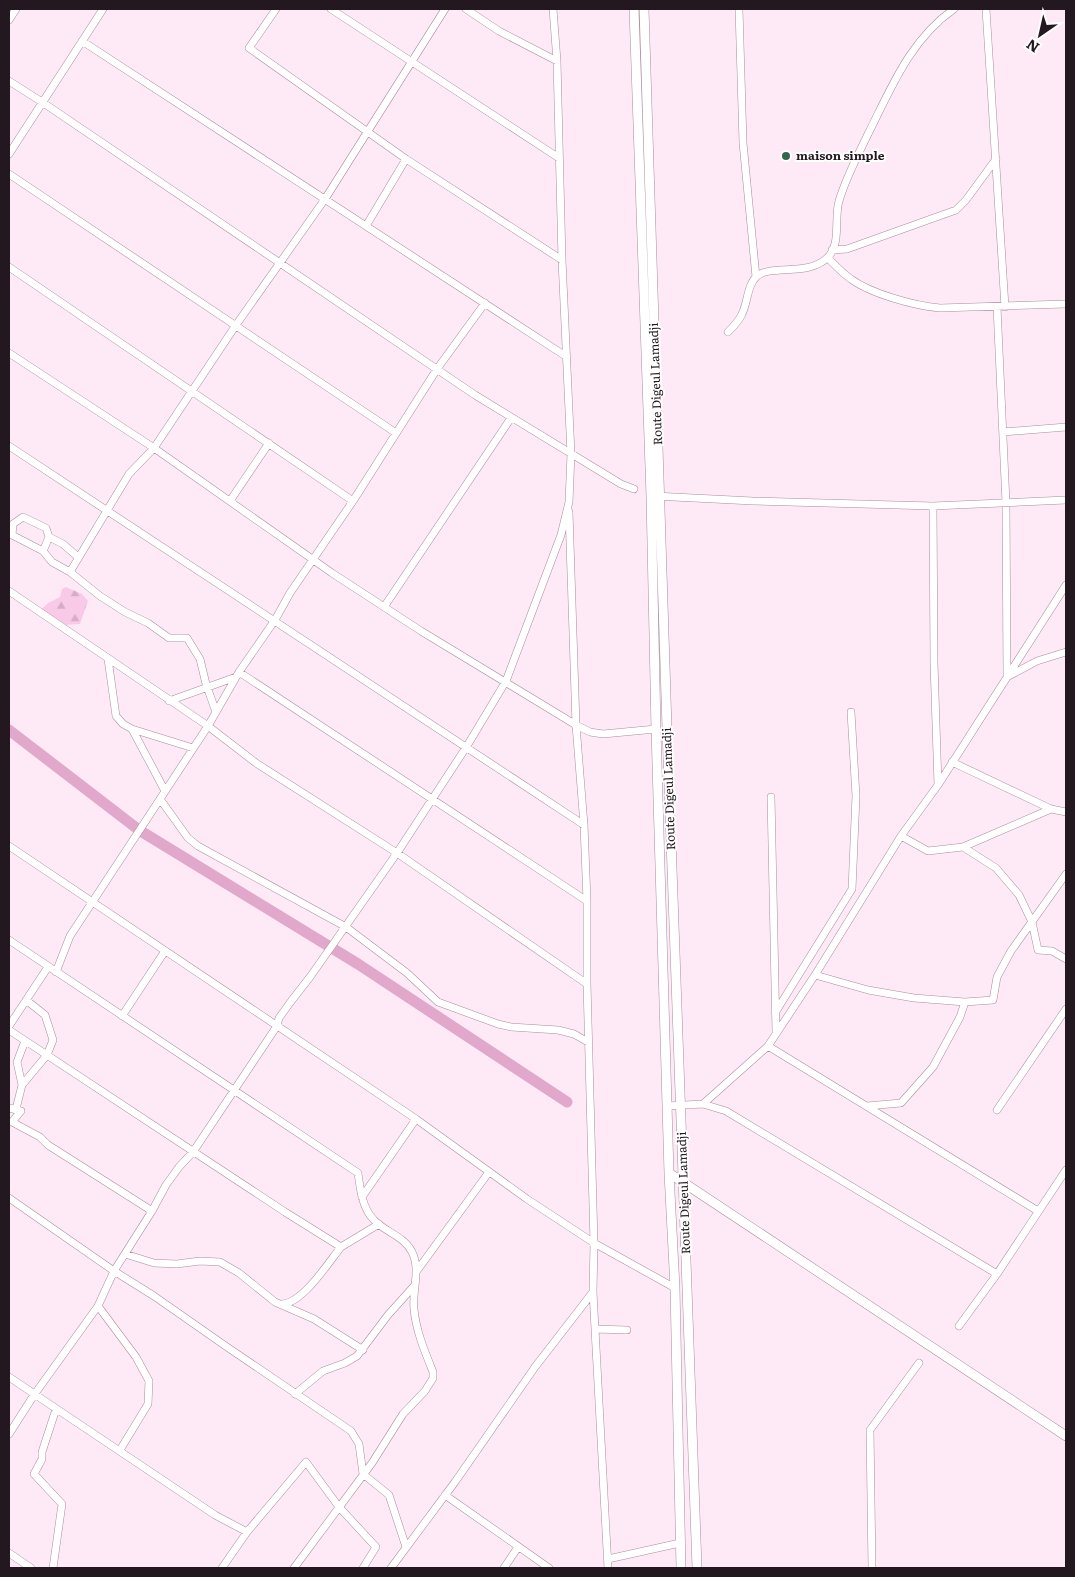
<svg xmlns="http://www.w3.org/2000/svg" width="1075" height="1577" viewBox="0 0 1075 1577" font-family="Literata,serif">
  <defs>
    <pattern id="forest-firs" width="22" height="20" patternUnits="userSpaceOnUse" patternTransform="scale(1.25)"><rect width="22" height="20" fill="#f9cae7"/><path d="M5 1l3.5 6h-7zM16 11l3.5 6h-7z" fill="#d5adc6"/></pattern>
  </defs>
  <rect width="100%" height="100%" fill="#feeaf6"/>
  <!-- forest -->
  <path fill="url(#forest-firs)" d="M66 587 82 594 88 601 80 624 66 625 42 609 48 603 60 597 62 589Z"/>
  <g fill="none" stroke-linecap="round" stroke-linejoin="round">
    <!-- river -->
    <path stroke="#e1a8cc" stroke-width="11" d="M9 730 139 830 358 964 567 1102"/>
    <!-- street casing -->
    <g stroke="#aa8c9e" stroke-width="8">
      <path id="street" d="M276 9 249 48 406 159 562 260
        M331 9 559 158
        M466 9 499 31 557 61
        M739 9 743 143 756 277
        M986 9 1005 307
        M9 20 16 9
        M82 41 567 357
        M9 81 42 102 475 395 621 484 634 489
        M9 154 103 9
        M9 174 396 433
        M366 226 406 159
        M832 250 847 249 956 210 966 200 996 159
        M828 258C835 265 842 273 851 279 871 294 916 306 940 308L1066 304
        M9 267 353 501
        M997 307 1006 503 1007 677 1037 661 1066 652
        M728 332C734 326 739 321 742 314 748 302 747 285 757 276 772 264 811 277 829 256 841 242 834 218 839 201 846 177 858 155 869 132 892 86 911 39 954 9
        M9 353 154 448 332 573 421 631 576 725 590 732 603 734 656 729
        M1003 432 1066 427
        M9 446 584 825
        M654 496 753 501 933 506 1066 500
        M230 501 269 443
        M933 506 934 663 938 785
        M569 512 576 725 584 825 587 901V984L594 1243 593 1292 608 1568
        M43 551 12 535 13 524 23 517 46 528 49 537
        M78 557 63 544 49 537 43 551 52 562 70 572 100 596 125 612 148 623 169 638H187L200 659 206 684 216 712
        M70 572 129 474 154 448 236 325 325 199 445 9
        M9 591 208 726 256 763 397 853 587 984
        M384 607 511 418
        M108 659 116 716 123 724 132 729 165 791
        M239 672 587 901
        M169 701 236 677
        M132 729 193 748
        M952 762 1051 809 1066 812
        M771 797 776 1032
        M160 799 188 838 198 846 346 927 407 973 438 1002 498 1024 511 1027 558 1030 574 1034 588 1042
        M901 836 928 851 963 847 1051 809
        M9 846 416 1119 527 1199 594 1243 675 1288
        M963 847 996 868 1019 895 1032 922 1038 950 1052 951 1066 959
        M9 940 358 1173C360 1188 362 1208 374 1220 385 1232 404 1236 412 1252 421 1270 412 1290 414 1309 416 1331 425 1352 433 1372V1378L425 1391 403 1414 372 1463 294 1568
        M56 972 70 936 208 726 239 672 275 620 290 593 353 501 437 369 485 303
        M815 975 868 990 914 998 965 1002
        M775 1013 852 889 856 796 851 712
        M122 1016 165 951
        M9 1026 48 967
        M9 1030 285 1212 341 1247 379 1224
        M768 1046 1038 1211
        M22 1085 47 1055 53 1040 45 1015 26 1000
        M703 1104 768 1046 815 975 901 836 938 785 1066 585
        M667 1106 703 1104 726 1111 997 1274
        M867 1106 901 1103 933 1067 960 1017 965 1002 993 1000 997 977 1011 951 1066 874
        M9 1108 21 1111 12 1122 40 1137 48 1145 152 1211
        M16 1109 22 1085 17 1062 25 1041
        M997 1110 1066 1009
        M362 1197 416 1119
        M9 1198 114 1271 154 1296 227 1347 351 1431 359 1444 363 1474 389 1495 406 1547
        M125 1254 154 1263 177 1264 200 1261 220 1262 239 1273 275 1302 314 1319 363 1350
        M416 1272 489 1172
        M282 1304C303 1303 328 1263 341 1247
        M98 1306 136 1357 149 1381 148 1404 120 1450
        M959 1326 997 1274 1066 1170
        M595 1329 627 1330
        M9 1377 215 1515 247 1532 306 1462 339 1507 376 1547 363 1568
        M295 1394 323 1371 345 1363 357 1356 388 1315 415 1285
        M9 1434 34 1395 98 1306 114 1271 152 1211 166 1185 179 1167 193 1152 277 1026 279 1018 292 1000 310 977 397 853 467 746 506 681 561 535 569 502 571 454 562 260 557 61 553 9
        M445 1495 549 1568
        M9 1553 31 1568
        M608 1559 680 1543
        M53 1568 62 1504 34 1474 42 1459V1452L56 1409
        M222 1568 247 1532
        M391 1568 455 1482 535 1367 593 1292
        M504 1568 518 1547
        M872 1568 870 1430 919 1363"/>
    </g>
    <!-- secondary casing -->
    <g stroke="#aa8c9e" stroke-width="10">
      <path id="secondary" d="M634 9 651 496 656 729 669 1173 675 1288 681 1568
        M644 9 667 728 697 1568
        M669 1173 1066 1436"/>
    </g>
    <!-- street -->
    <use href="#street" stroke="#fff" stroke-width="7"/>
    <!-- secondary -->
    <use href="#secondary" stroke="#fff" stroke-width="9"/>
  </g>
  <!-- markers -->
  <circle fill="#31674d" stroke="#fefefe" stroke-width="2" cx="786" cy="156" r="5"/>
  <g text-anchor="middle" stroke-width="4" stroke-linejoin="round" paint-order="stroke">
    <!-- poi labels -->
    <g font-size="12" font-weight="bold" fill="#23181f" stroke="#fefefe" text-anchor="start">
      <text x="796" y="160">maison simple</text>
    </g>
    <!-- street labels -->
    <g font-size="12" fill="#23181f" stroke="#fefefe">
      <text transform="translate(656 384) rotate(-92)" y="4">Route Digeul Lamadji</text>
      <text transform="translate(669 789) rotate(-92)" y="4">Route Digeul Lamadji</text>
      <text transform="translate(684 1193) rotate(-92)" y="4">Route Digeul Lamadji</text>
    </g>
  </g>
  <!-- border -->
  <rect width="1075" height="1577" fill="none" stroke="#23181f" stroke-width="20"/>
  <!-- north arrow -->
  <g transform="translate(1040 35) rotate(214)" stroke="#fefefe" stroke-width="4" paint-order="stroke">
  <path d="M0-4L9 19L0 12L-9 19Z" fill="#23181f"/>
  <text y="-8" font-size="14" font-weight="bold" text-anchor="middle" fill="#23181f">N</text>
  </g>
</svg>
